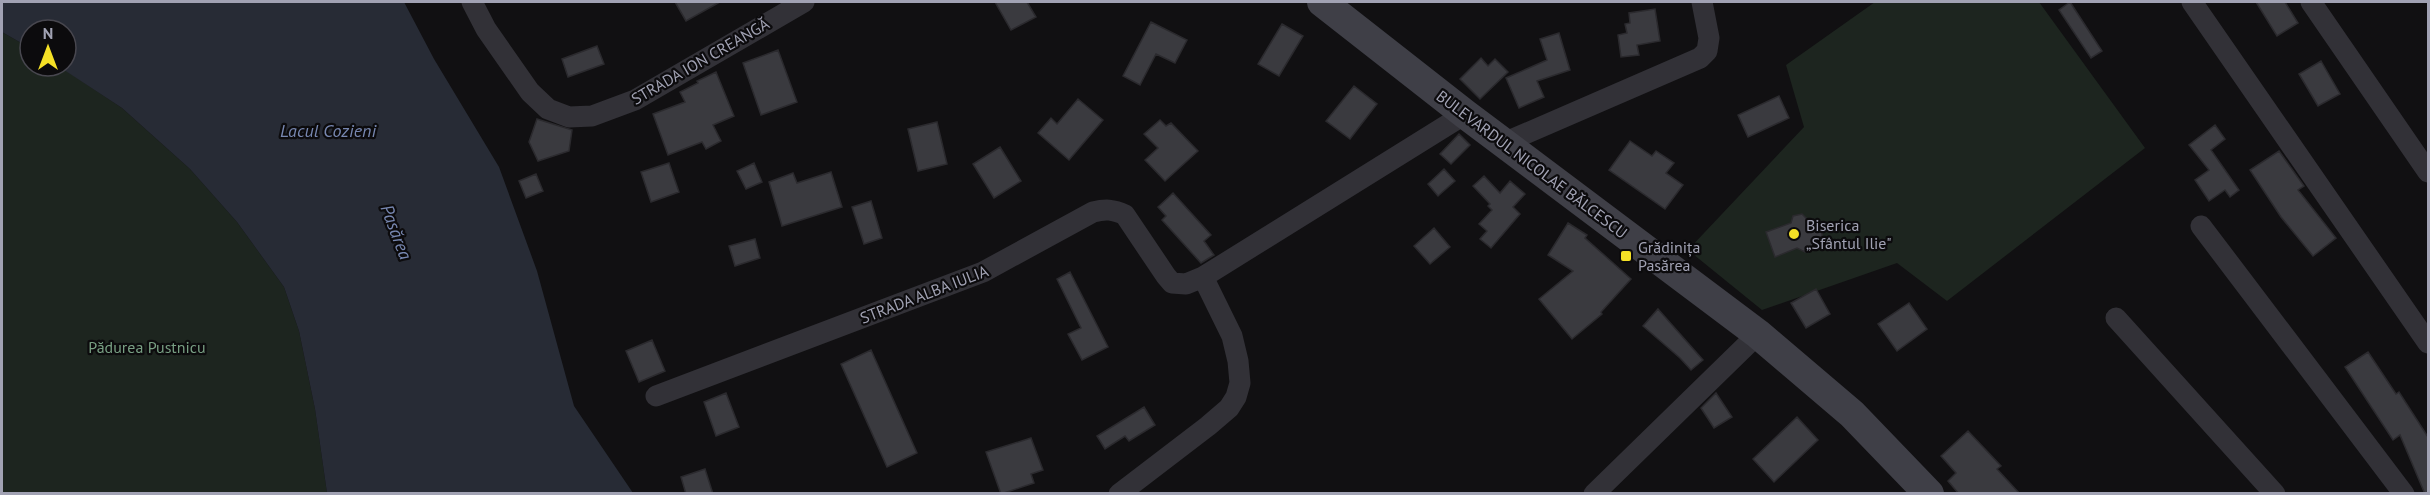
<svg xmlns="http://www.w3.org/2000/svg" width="2430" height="495" viewBox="0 0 2430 495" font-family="'PT Sans',sans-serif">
  <rect width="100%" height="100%" fill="#111012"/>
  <!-- green -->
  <path fill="#1d251f" d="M1875 2H2039L2145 148 1947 301 1897 263 1762 310 1688 250 1804 127 1786 65Z
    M2 32 30 48V66H59L122 108 190 169 237 222 284 287 299 331 315 409 327 493H2Z"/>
  <!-- water -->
  <path fill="#272b35" d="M2 2H404L434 59 499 167 537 271 574 406 633 493H327L315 409 299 331 284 287 237 222 190 169 122 108 58 66H66V30H30V48L2 32Z"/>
  <!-- building -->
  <path fill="#3a3a3f" stroke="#2b2a2e" stroke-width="1.5" d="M675 2H720L686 21Z
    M995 2H1027L1036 17 1011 30Z
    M2070 2 2102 51 2091 58 2059 10Z
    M2256 2H2285L2298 23 2277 36Z
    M1655 9 1660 41 1637 45 1639 55 1621 57 1618 35 1627 33 1625 24 1630 23 1629 13Z
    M1151 22 1187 40 1175 63 1156 54 1140 85 1123 76Z
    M1282 24 1303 36 1279 76 1258 64Z
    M1559 33 1570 70 1537 81 1544 97 1519 108 1506 78 1547 60 1540 39Z
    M597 46 604 64 568 77 562 59Z
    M778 50 797 102 761 115 743 63Z
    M1481 58 1488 66 1495 59 1508 72 1480 99 1460 79Z
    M2321 61 2340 94 2318 106 2299 74Z
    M716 72 734 116 713 125 721 141 706 149 702 142 668 155 653 114 685 102 680 92 698 83 697 81Z
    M1354 86 1377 104 1350 139 1326 121Z
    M1779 96 1789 118 1748 137 1738 115Z
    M1078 99 1103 120 1069 160 1038 133 1051 118 1057 124Z
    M537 119 572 130 569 151 538 161 529 142Z
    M1160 120 1166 126 1171 123 1198 151 1165 181 1145 160 1158 148 1144 134Z
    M937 122 947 164 918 171 908 129Z
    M2215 125 2225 139 2211 150 2239 190 2230 197 2225 190 2209 201 2195 180 2209 170 2189 145Z
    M1459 134 1470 145 1451 164 1440 154Z
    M1630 141 1652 156 1656 151 1674 163 1666 173 1683 185 1665 209 1609 170Z
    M1000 147 1021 181 994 198 973 164Z
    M2279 151 2304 186 2298 190 2336 238 2313 256 2281 217 2250 170Z
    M669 163 679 192 651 202 641 172Z
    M754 163 762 182 746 189 737 171Z
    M1444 169 1455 181 1438 196 1428 184Z
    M831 172 842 207 782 226 769 182 793 173 797 183Z
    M536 174 543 191 526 198 519 181Z
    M1484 176 1500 193 1510 181 1525 194 1513 207 1520 214 1491 248 1480 239 1487 231 1479 224 1492 210 1488 206 1490 204 1473 186Z
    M1173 193 1211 235 1204 241 1214 255 1201 263 1162 220 1166 216 1158 207Z
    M871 201 882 238 864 244 852 207Z
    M1802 214 1808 220 1818 221 1822 228V236L1813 242 1812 249 1805 252 1797 248 1775 257 1766 232 1791 223 1793 216Z
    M1568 223 1587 235 1585 238 1631 279 1601 312 1602 314 1572 339 1539 299 1573 271 1548 255Z
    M1434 228 1450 247 1430 264 1414 246Z
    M755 239 760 258 735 266 729 246Z
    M1070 272 1108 347 1082 360 1068 334 1081 328 1057 279Z
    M1816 289 1830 314 1806 328 1791 303Z
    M1909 303 1927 329 1897 351 1878 324Z
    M1658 309 1703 360 1691 370 1680 358 1643 326Z
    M652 340 665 371 639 382 626 351Z
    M871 350 917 453 887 467 841 364Z
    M2368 352 2396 394 2399 392 2428 437V494H2425L2400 435 2393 440 2345 367Z
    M726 393 739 427 716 436 704 402Z
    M1716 393 1732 417 1714 428 1701 408Z
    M1144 407 1155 425 1129 441 1125 436 1105 449 1097 436Z
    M1797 417 1818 440 1774 482 1753 459Z
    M1968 431 2001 466 1997 469 2020 494H1959L1948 481 1956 473 1941 456Z
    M1031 438 1043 470 1031 474 1034 483 1001 494 986 452Z
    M705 469 713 494H686L681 477Z"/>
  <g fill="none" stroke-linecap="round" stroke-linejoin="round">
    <!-- street -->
    <path stroke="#323137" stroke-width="21" d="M472 2 486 29 530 92 548 109 569 117 592 116 635 100 804 2
      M2192 2 2428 343
      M2311 2 2428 172
      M1504 143 1700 58 1707 51 1709 38 1702 2
      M2201 226 2404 494
      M2116 318 2275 494
      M656 396 983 272 1093 212C1105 209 1113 209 1125 215L1166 276 1172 283 1186 284 1203 277 1465 114
      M1119 494 1208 426 1229 408 1236 397 1240 383 1238 361 1232 336 1203 277
      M1594 494 1758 334"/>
    <!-- secondary -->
    <path stroke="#3f3f47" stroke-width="30" d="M1322 2 1465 114 1758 334 1852 414 1929 494"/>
  </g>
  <!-- markers -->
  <g fill="#f5e126" stroke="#0c0b0d" stroke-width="2">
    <circle cx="1794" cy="234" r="6"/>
    <rect x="1620" y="250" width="12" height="12" rx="3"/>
  </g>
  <g text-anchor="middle" stroke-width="4.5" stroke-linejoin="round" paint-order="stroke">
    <!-- street labels -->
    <g font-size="16" fill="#a1a2b3" stroke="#0c0b0d">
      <text transform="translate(700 61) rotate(-30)" y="6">STRADA ION CREANGĂ</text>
      <text transform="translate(1532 164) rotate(37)" y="6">BULEVARDUL NICOLAE BĂLCESCU</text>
      <text transform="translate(924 294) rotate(-21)" y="6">STRADA ALBA IULIA</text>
    </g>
    <!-- poi labels -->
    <g font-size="16" fill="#a1a2b3" stroke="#0c0b0d" text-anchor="start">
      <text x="1806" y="231">Biserica<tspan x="1806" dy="18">„Sfântul Ilie"</tspan></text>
      <text x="1638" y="253">Grădinița<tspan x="1638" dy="18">Pasărea</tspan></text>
    </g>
    <!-- park labels -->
    <g font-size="16" fill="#789f83" stroke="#0c0b0d">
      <text x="147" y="353">Pădurea Pustnicu</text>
    </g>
    <!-- water labels -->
    <g font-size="18" font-style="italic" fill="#7787b0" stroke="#0c0b0d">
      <text x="328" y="137">Lacul Cozieni</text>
      <text transform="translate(396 232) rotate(69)" y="6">Pasărea</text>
    </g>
  </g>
  <!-- border -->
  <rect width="2430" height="495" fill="none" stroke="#a1a2b3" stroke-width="6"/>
  <!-- north arrow -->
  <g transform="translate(48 48)"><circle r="28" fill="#0c0b0d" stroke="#48474f" stroke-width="1.5"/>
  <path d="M0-4.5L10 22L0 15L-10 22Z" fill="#f5e126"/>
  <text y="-9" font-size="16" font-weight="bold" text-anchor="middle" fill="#a1a2b3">N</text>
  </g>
</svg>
